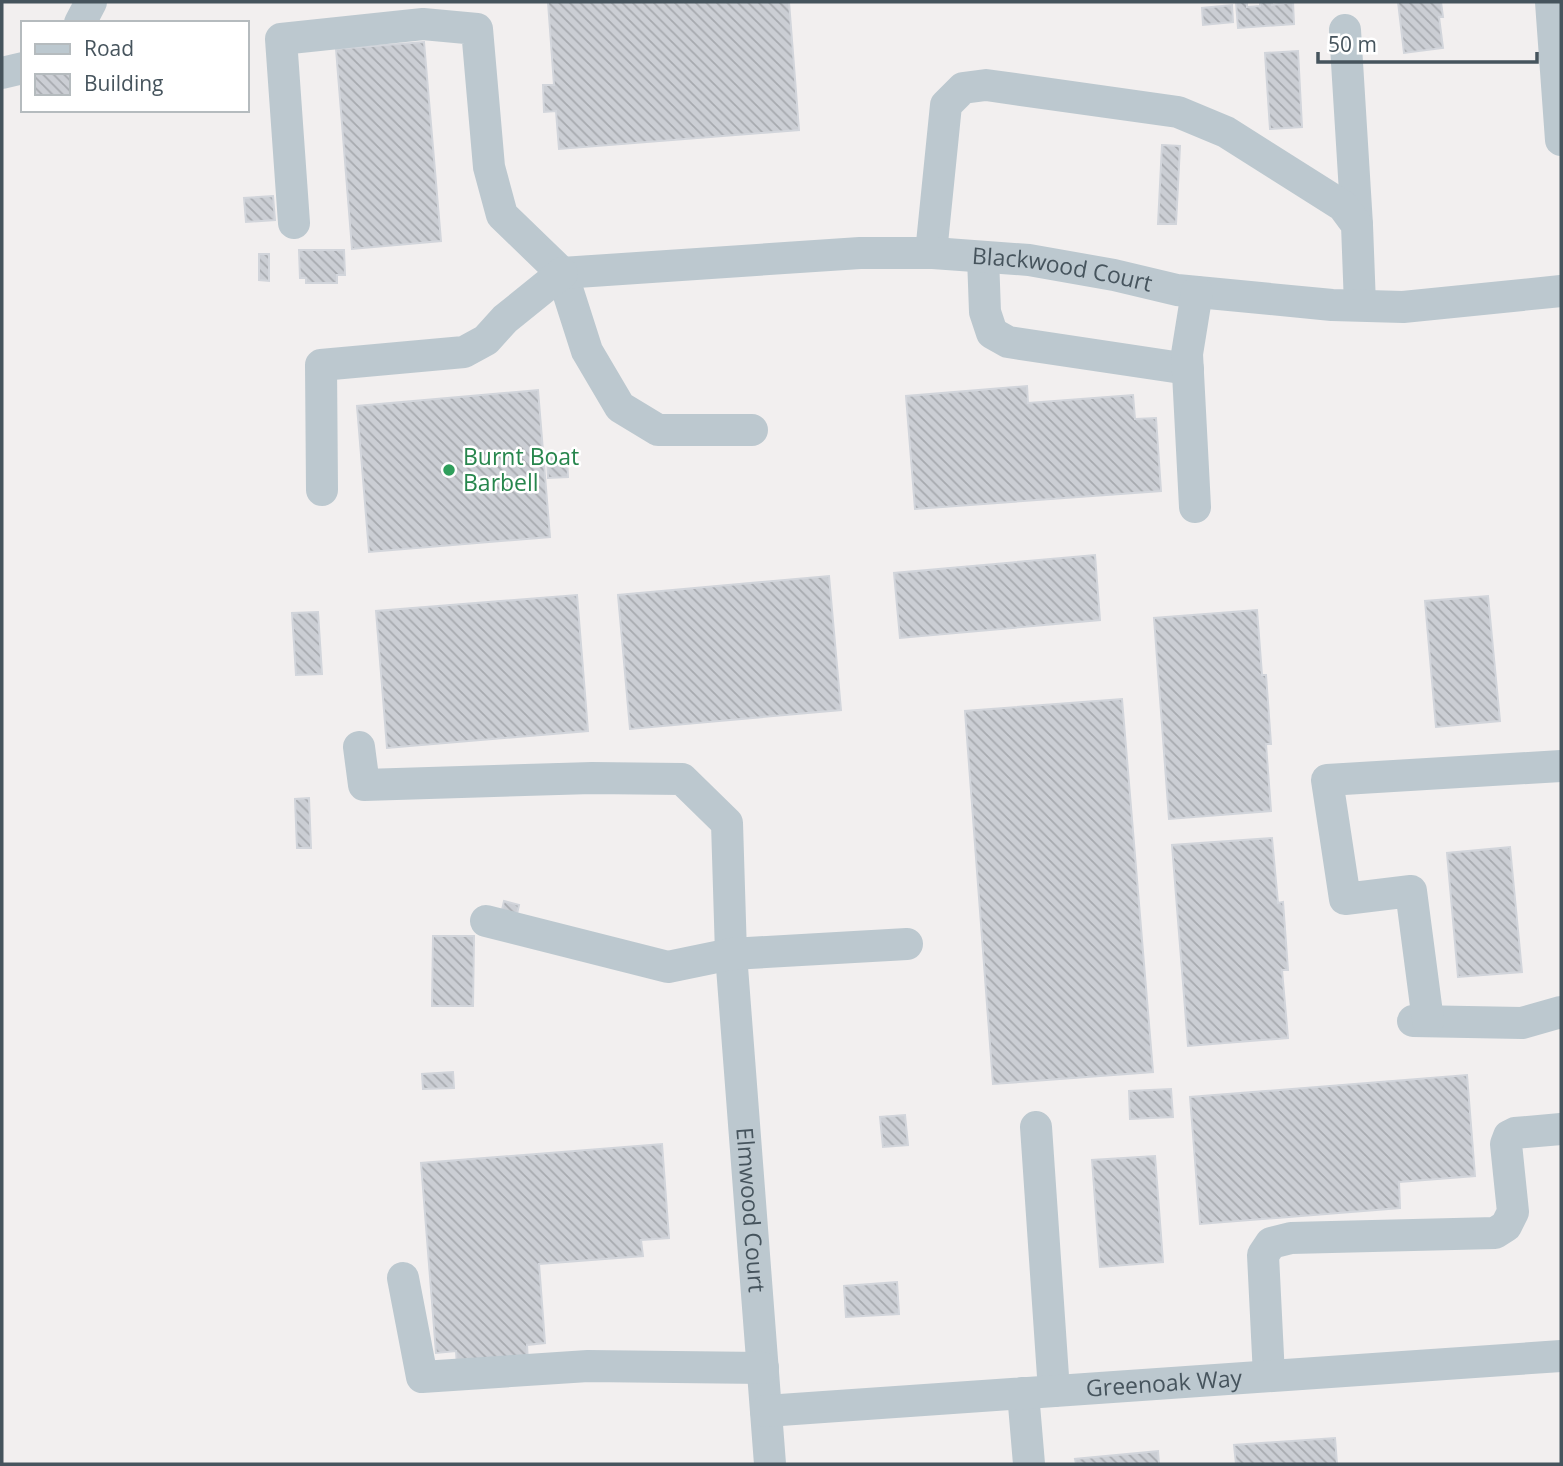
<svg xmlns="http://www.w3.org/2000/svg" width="1563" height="1466" viewBox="0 0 1563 1466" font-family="'Open Sans',sans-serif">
  <defs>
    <pattern id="building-back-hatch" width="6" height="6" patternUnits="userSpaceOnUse" patternTransform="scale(1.75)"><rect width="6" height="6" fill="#cbced4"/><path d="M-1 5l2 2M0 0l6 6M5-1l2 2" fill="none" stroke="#a7aaaf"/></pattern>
  </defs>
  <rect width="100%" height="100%" fill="#f2efef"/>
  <!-- building -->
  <path fill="url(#building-back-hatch)" stroke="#d2d5db" stroke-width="2" d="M548 2H789L799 130 559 149 556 111 544 112 543 85H554Z
    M1236 2H1247V7L1260 6V2H1272V5L1293 2 1294 24 1238 28Z
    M1398 2H1441L1443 17H1439L1443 48 1404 53Z
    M1232 5 1233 22 1203 25 1202 8Z
    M424 42 441 241 352 249 336 49Z
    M1298 51 1302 127 1270 129 1265 53Z
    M1162 145 1180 146 1176 224H1158Z
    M273 196 275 220 246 222 244 198Z
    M299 250H344L345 275H337V283H306V278H300Z
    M259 254H269V281L259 280Z
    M1027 386 1028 403 1133 395 1135 419 1156 418 1161 491 915 509 906 396Z
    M538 390 550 537 369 552 357 406Z
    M567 456 568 477 548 478 547 457Z
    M1095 555 1100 620 900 638 894 573Z
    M829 576 841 710 630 729 618 595Z
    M577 595 588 731 387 748 376 611Z
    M1488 596 1500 721 1436 727 1425 601Z
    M1257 610 1262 675H1266L1271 744H1266L1271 811 1169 819 1154 618Z
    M318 612 322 674 296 675 292 613Z
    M1122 699 1153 1072 993 1084 965 711Z
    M309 798 311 848H297L295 799Z
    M1272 838 1278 903 1283 902 1288 970H1282L1288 1038 1188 1046 1172 845Z
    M1510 847 1522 972 1458 977 1447 853Z
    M504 901 519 905 517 914 502 910Z
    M433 936H474L473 1006H432Z
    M453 1072 454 1088 423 1089 422 1074Z
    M1467 1075 1475 1176 1399 1182 1400 1208 1200 1224 1190 1097Z
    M1171 1089 1173 1117 1130 1119 1129 1091Z
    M905 1115 908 1145 883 1147 880 1117Z
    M662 1144 669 1238 641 1240 643 1256 539 1264 545 1343 527 1345 528 1362 457 1367 456 1351 436 1353 421 1163Z
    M1155 1156 1163 1262 1100 1267 1092 1160Z
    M897 1282 899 1314 846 1317 844 1286Z
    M1335 1438 1337 1464H1236L1234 1445Z
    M1158 1451 1159 1464H1076L1075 1459Z"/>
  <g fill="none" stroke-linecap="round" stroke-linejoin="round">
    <!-- minor -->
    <g stroke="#bcc8cf" stroke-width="32">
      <path d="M1551 2 1561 140"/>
      <path d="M80 23 91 2"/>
      <path d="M1345 30 1357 225"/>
      <path d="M2 73 23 68"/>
      <path d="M294 223 281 39 423 24 477 29 489 167 502 215 562 273 587 351 620 407 658 430H752"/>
      <path d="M931 253 946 105 963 88 986 85 1178 112 1226 132 1343 206 1357 225 1360 305"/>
      <path d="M983 257 985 312 992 333 1008 342 1188 369"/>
      <path id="s1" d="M562 273 860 253H933L1029 260 1114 275 1177 290 1332 305 1403 307 1561 291"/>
      <path d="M322 490 321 365 464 352 486 340 505 319 562 273"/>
      <path d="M1195 507 1187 354 1197 292"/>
      <path id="s2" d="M359 747 364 785 592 778 682 779 727 823 731 954 770 1464"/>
      <path d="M486 921 668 967 731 954 907 944"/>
      <path d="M1413 1021 1522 1023 1561 1012"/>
      <path d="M1428 1021 1411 891 1345 899 1327 780 1561 766"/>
      <path d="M1036 1127 1054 1391"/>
      <path d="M403 1278 422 1377 588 1366 763 1368"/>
      <path d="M1269 1376 1263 1255 1271 1243 1291 1238 1495 1233 1506 1226 1513 1212 1506 1144 1509 1136 1515 1133 1561 1129"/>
      <path d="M1023 1393 1029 1464"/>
      <path id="s3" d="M766 1411 1561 1356"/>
    </g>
  </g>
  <!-- markers -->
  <circle fill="#2e9e5b" stroke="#fff" stroke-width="2.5" cx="449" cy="470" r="7"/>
  <g text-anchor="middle" stroke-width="5" stroke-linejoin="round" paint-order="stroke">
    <!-- street labels -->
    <g font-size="23" fill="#46545d" stroke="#fff">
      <text dy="8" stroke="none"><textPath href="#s1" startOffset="502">Blackwood Court</textPath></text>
      <text dy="8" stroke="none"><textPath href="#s2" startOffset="807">Elmwood Court</textPath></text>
      <text dy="8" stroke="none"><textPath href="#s3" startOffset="399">Greenoak Way</textPath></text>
    </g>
    <!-- leisure labels -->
    <g font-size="23" fill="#27864d" stroke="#fff" text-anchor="start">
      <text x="463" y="465">Burnt Boat<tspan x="463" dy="26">Barbell</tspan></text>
    </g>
  </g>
  <!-- border -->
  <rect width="1563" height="1466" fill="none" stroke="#46545d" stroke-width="7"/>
  <!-- legend -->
  <rect x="21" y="21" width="228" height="91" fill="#ffffff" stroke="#b5bbbe" stroke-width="2"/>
  <rect x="35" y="44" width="35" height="10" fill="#bcc8cf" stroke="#b5bbbe" stroke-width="2"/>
  <text x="84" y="56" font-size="21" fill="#46545d">Road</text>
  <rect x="35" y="74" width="35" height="21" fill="url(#building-back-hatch)" stroke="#b5bbbe" stroke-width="2"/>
  <text x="84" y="91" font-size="21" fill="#46545d">Building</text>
  <!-- scale -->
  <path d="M1318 52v10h219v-10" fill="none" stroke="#46545d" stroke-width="3.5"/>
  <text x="1328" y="52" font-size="21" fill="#46545d" stroke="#ffffff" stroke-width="5" paint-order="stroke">50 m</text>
</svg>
